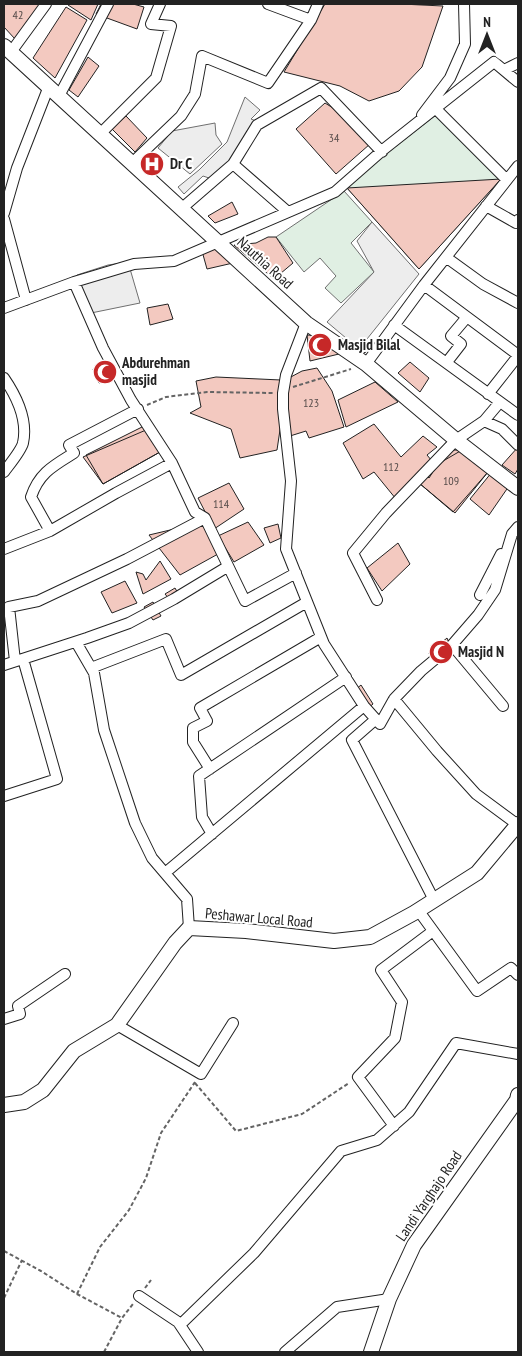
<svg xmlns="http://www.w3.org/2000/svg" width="522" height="1356" viewBox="0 0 522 1356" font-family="'PT Sans Narrow',sans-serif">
  <rect width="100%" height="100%" fill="#fff"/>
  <!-- green -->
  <path fill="#e0efe3" stroke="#6f6f6f" d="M436 115 501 179 419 269 347 188 382 157Z
    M344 191 372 222 351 243 374 272 341 303 325 288 336 276 320 258 304 272 276 237Z"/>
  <!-- parking -->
  <path fill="#ededed" stroke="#6f6f6f" d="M245 97 260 110 251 119 256 121 226 166 209 178 203 176 184 194 178 187 199 170 227 142Z
    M215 123 216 135 222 144 190 174 158 148 172 131Z
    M372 222 419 274 359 349 327 322 374 272 357 241Z
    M128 262 140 303 91 313 77 275 108 265Z"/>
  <!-- building -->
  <path fill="#f3c9c0" stroke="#222" d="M4 4H41L15 39 4 27Z
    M69 4H98L91 20 68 5Z
    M101 4H133L144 7 137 29 96 14Z
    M325 4H401L443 6 422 67 399 91 369 101 340 86 284 72Z
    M66 7 87 20 55 78 33 58Z
    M88 57 99 66 78 97 69 90Z
    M325 103 341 113 370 144 336 174 296 129Z
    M126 116 147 138 135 152 111 128Z
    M148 158 157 167 155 171 147 161Z
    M501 179 419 269 347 188Z
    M232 202 238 214 215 223 208 216Z
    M268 237H276L293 263 274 279 234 245 256 243Z
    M217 245 233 263 207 269 202 251Z
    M168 304 173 319 150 325 147 308Z
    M307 335 326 336 339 354 310 361Z
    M364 346H368L365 353 361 350Z
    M410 362 429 378 420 392 398 373Z
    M109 363 116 376 99 383 93 369Z
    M317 368 332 391 344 427 309 438 306 431 290 436 285 396 289 378 302 371Z
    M216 377 281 380V423L277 450 240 458 231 429 190 413 201 407 196 381Z
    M375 382 398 402 346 427 338 400Z
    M374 424 401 457 423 436 437 447 427 455 432 461 396 499 374 472 363 479 343 443Z
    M144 426 160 452 103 484 86 455Z
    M146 430 160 452 103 484 83 457Z
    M518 447V469L515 474 502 465Z
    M454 450H462L488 472 455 513 419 483 426 475 429 478 438 464Z
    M462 450 488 472 453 512 419 483 438 464Z
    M492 472 509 486 489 515 470 499Z
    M229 483 244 509 214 529 198 498Z
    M204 522 218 554 180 575 149 535Z
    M248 522 264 545 234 562 218 536Z
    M278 524 281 538 270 543 264 528Z
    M398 543 410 564 382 591 367 568Z
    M160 561 171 579 143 594 136 572 143 574 146 580Z
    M125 581 137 603 112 613 101 592Z
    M175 588 179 595 170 600 165 594Z
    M153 602 161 616 153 620 144 607Z
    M447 638 453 652 434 666 429 653Z
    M361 685 373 704 367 709 355 690Z"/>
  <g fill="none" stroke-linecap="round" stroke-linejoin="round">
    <!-- street casing -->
    <g stroke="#222" stroke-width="12">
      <path id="street" d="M268 4 311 20
        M11 52 46 4
        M504 70 518 63
        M59 96 108 4
        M436 109 507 180
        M422 115 450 78 465 44 464 4
        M100 134 156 78 171 26 151 24 160 4
        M132 163 181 116 195 94 202 56 268 83 311 20 318 4
        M486 206 516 223 518 220
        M181 209 233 164
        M288 212 233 164 257 125 321 88 382 152
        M4 213 17 168 49 86
        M4 219 26 300
        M447 258 483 284 518 303
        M74 282 103 348 131 400 172 463 195 512 205 518 245 601 296 573
        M424 285 518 355
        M4 308 74 282 134 264 174 261 335 192 384 149 494 62 518 82
        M306 323 286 375 283 393V409L291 481 286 549 324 644 364 706 380 724 394 699 437 751 476 794 518 825
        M394 325 518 415
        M447 362 461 344 451 336 467 317
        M366 364 424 285 518 166
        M4 378C17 397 28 420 23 443 21 451 9 465 4 472
        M488 394 518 356
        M484 421 502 429 518 445
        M50 531 31 497C39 473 53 466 74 453L69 445 138 409
        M4 549 50 531 116 493 172 463
        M480 595 501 554
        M377 600 353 553 386 513 456 440 484 421 500 402
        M76 642 94 673 104 730 135 823 152 858 187 899 189 928
        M452 645 503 706
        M15 661 9 607 38 601 127 559 205 518
        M4 665 87 638 129 623 174 599 227 567
        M91 668 166 639 181 675 307 602
        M394 699 421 671 452 645 478 615 495 590 512 534 518 527
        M376 719 352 740 434 900
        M210 769 193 742V728L207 721 200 708 321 637
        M4 796 57 779 23 659
        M212 834 202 817 199 776 346 677
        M165 873 364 706
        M418 910 477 991 511 968 518 975
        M4 1019 20 1014 18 1006 65 974
        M117 1025 201 1074 233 1023
        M394 1126 358 1077 395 1038 402 1002 381 970 433 931
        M139 1296 178 1322 198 1352
        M180 1325 254 1253 341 1151 377 1140 409 1112 456 1043 518 1054
        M285 1352 337 1307 389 1299"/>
    </g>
    <!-- secondary casing -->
    <g stroke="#222" stroke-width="16">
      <path id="secondary" d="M4 46 306 323 366 364 456 440 518 488
        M4 1105 24 1102 43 1090 74 1051 117 1025 175 943 189 928 246 931 334 941 370 937 414 913 477 873 518 824
        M371 1352 389 1299 414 1245 517 1100 518 1095"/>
    </g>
    <!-- path -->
    <path stroke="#646464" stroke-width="2" stroke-dasharray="4 2.5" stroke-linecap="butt" d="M293 387 351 369
      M147 405 166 397 207 392 273 393
      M195 1083 236 1131 302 1114 349 1083
      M4 1251 41 1271 77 1294 122 1318
      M145 1288 151 1280
      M77 1294 100 1247 129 1210 146 1178 161 1133 195 1082
      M4 1298 22 1260
      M104 1352 122 1318 133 1304"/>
    <!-- street -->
    <use href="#street" stroke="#fff" stroke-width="10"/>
    <!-- secondary -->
    <use href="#secondary" stroke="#fff" stroke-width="14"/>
  </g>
  <!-- icons -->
  <defs>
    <g id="hospital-disc" transform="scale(1.25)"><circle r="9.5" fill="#c62828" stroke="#fff"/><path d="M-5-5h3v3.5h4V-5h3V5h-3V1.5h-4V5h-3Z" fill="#fff"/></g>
    <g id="mosque-disc" transform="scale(1.25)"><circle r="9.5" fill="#c62828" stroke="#fff"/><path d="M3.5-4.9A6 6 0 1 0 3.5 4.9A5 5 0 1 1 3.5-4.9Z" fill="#fff"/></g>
  </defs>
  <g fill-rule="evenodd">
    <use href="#hospital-disc" x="152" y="164"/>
    <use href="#mosque-disc" x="320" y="345"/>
    <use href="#mosque-disc" x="105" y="372"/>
    <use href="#mosque-disc" x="441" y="652"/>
  </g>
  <g text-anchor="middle" stroke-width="4" stroke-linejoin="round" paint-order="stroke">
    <!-- number labels -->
    <g font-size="12" fill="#564c4a">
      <text x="18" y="19">42</text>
      <text x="334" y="142">34</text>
      <text x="311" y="407">123</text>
      <text x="391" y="471">112</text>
      <text x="451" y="485">109</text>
      <text x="221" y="508">114</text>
    </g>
    <!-- poi labels -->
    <g font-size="15" font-weight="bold" fill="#222" stroke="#fff" text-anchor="start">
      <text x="170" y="169">Dr C</text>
      <text x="338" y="350">Masjid Bilal</text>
      <text x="122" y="368">Abdurehman<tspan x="122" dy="17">masjid</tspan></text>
      <text x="458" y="657">Masjid N</text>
    </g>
    <!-- street labels -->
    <g font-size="15" fill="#222" stroke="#fff">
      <text transform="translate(265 263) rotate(42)" y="5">Nauthia Road</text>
      <text transform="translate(259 918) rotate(5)" y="5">Peshawar Local Road</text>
      <text transform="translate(429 1196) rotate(-56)" y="5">Landi Yarghajo Road</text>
    </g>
  </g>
  <!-- border -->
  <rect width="522" height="1356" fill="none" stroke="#222222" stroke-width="10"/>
  <!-- north arrow -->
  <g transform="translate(487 35)" stroke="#ffffff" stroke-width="4" paint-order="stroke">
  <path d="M0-4L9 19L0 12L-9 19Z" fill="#222222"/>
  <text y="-8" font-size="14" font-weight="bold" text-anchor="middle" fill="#222222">N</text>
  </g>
</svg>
